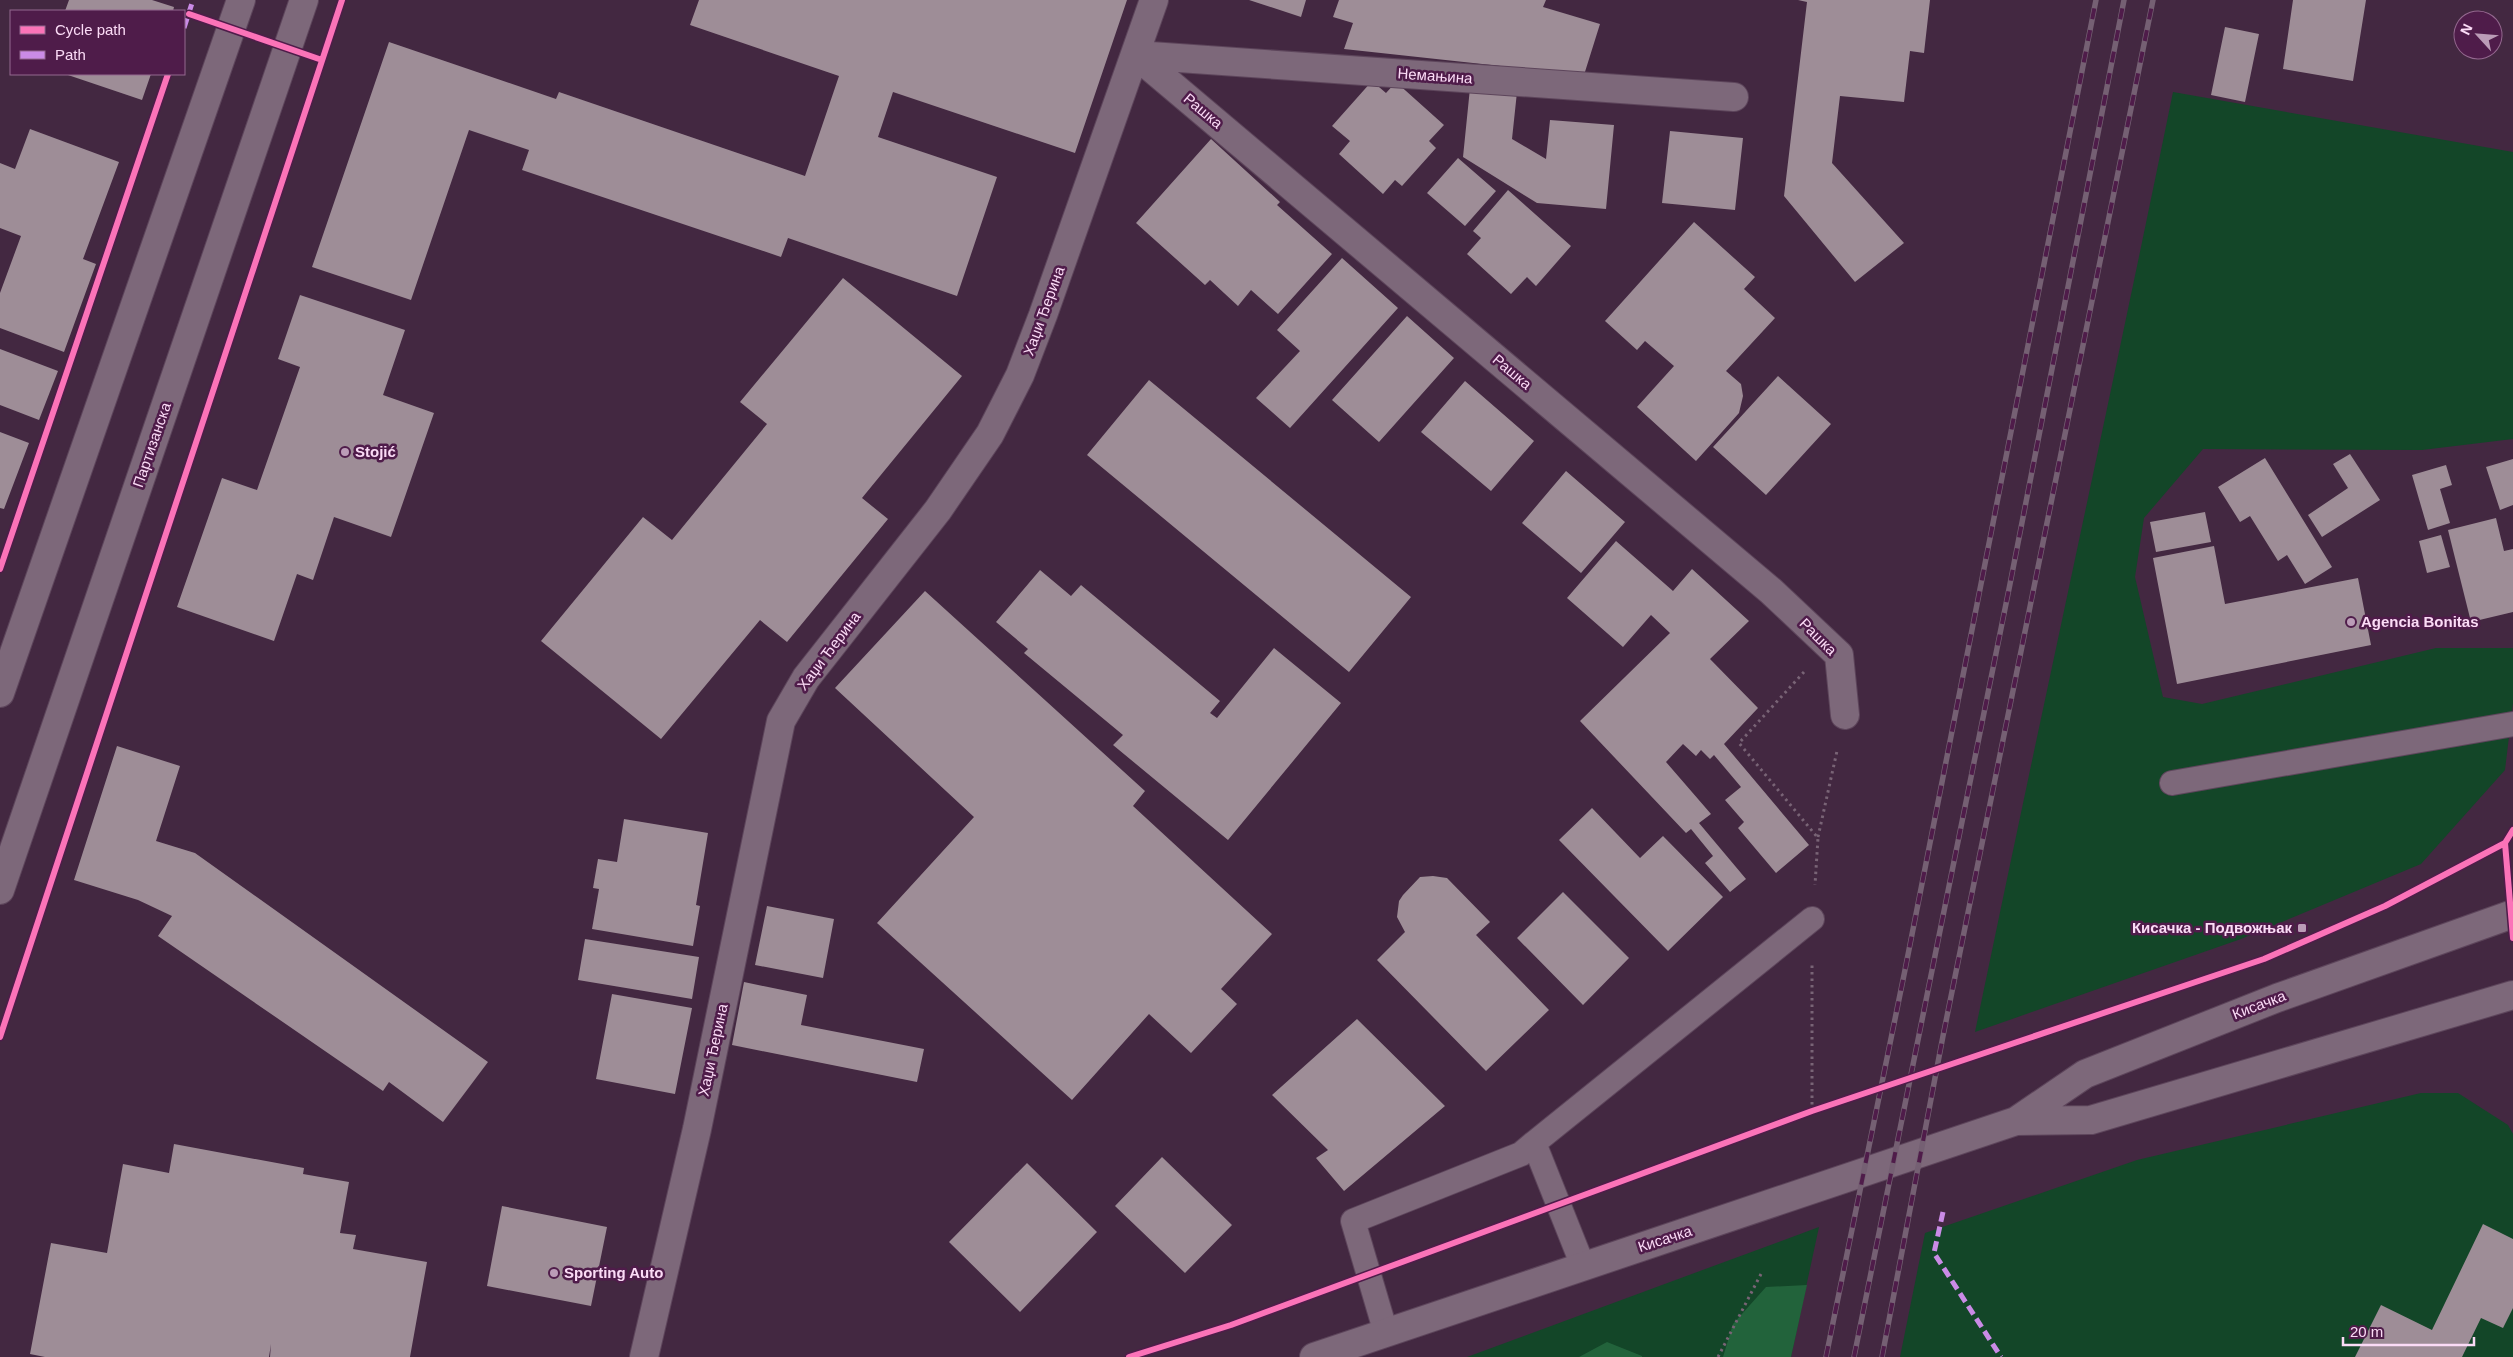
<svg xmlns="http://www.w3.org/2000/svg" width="2513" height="1357" viewBox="0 0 2513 1357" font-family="Helvetica,sans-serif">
  <rect width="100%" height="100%" fill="#432841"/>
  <!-- green -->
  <path fill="#134628" d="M2173 92 2513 152V439L2422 450 2203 449 2144 518 2135 577 2163 697 2202 704 2436 648H2513V703L2505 770 2421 864 2241 939 1975 1032C2040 718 2109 406 2173 92Z
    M2421 1093H2458L2508 1125 2513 1134V1357H1900L1925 1233 2137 1160Z
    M1819 1227 1791 1357H1467Z"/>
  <!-- forest -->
  <path fill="#22633b" d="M1807 1285 1791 1357H1723L1733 1324 1766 1287Z
    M1607 1342 1642 1356V1357H1579Z"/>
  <!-- building -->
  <path fill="#9e8d97" d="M69 0H152L174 7 173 11H65Z
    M699 0H1127L1075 153 893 92 878 137 997 177 957 296 788 238 781 257 522 170 529 150 469 130 411 300 312 267 389 42 556 99 559 92 805 176 839 76 690 25Z
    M1249 0H1306L1301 17Z
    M1339 0H1546L1543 7 1600 24 1584 75 1344 49 1353 23 1333 17Z
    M1798 0H1930L1924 53 1910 51 1904 102 1840 96 1832 163 1904 243 1855 282 1784 196 1807 2Z
    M2293 0H2366L2353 81 2283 69Z
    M2225 27 2259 34 2245 102 2211 95Z
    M65 74H151L142 100Z
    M1372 81 1386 93 1396 82 1444 125 1429 141 1436 148 1402 186 1395 180 1383 194 1339 154 1350 141 1332 126Z
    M1470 88 1517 92 1512 139 1546 159 1550 120 1614 125 1606 209 1537 203 1463 157Z
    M30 129 119 162 83 259 96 264 64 352 0 328V293L21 236 0 228V163L15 169Z
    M1670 131 1743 138 1735 210 1662 203Z
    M1211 139 1280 202 1277 205 1332 254 1278 314 1251 290 1238 306 1210 280 1205 285 1136 223Z
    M1458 158 1496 191 1465 226 1427 193Z
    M1508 190 1571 246 1536 286 1527 277 1511 294 1467 254 1481 238 1473 231Z
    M1694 222 1755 277 1744 289 1775 318 1726 371 1741 384 1743 396 1739 413 1696 461 1637 407 1674 366 1645 341 1637 350 1605 321Z
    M1342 258 1398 308 1290 428 1256 398 1300 351 1277 330Z
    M843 278 962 376 862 498 888 519 787 642 760 620 661 739 541 641 643 517 672 540 767 424 740 402Z
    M300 295 405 330 383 395 434 413 391 537 334 517 313 580 297 574 274 641 177 607 222 478 257 490 300 367 278 359Z
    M1407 316 1454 358 1379 442 1332 400Z
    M0 349 58 371 39 420 0 405Z
    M1778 376 1831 424 1766 495 1713 447Z
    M1149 380 1411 597 1349 672 1087 455Z
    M1465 381 1534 441 1491 491 1421 432Z
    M0 432 29 443 4 509 0 508Z
    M2350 454 2380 500 2322 537 2308 515 2348 488 2333 464Z
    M2265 458 2332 567 2305 584 2287 555 2278 561 2250 516 2240 522 2218 487Z
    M2513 459V505L2500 510 2486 467Z
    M2446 465 2452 485 2440 489 2450 523 2428 530 2412 475Z
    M1566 471 1625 522 1581 573 1522 523Z
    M2205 512 2211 542 2156 552 2150 522Z
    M2496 518 2504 551 2513 549V612L2471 622 2448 530Z
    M2441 535 2450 567 2427 573 2419 541Z
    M1616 541 1673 591 1692 569 1749 621 1710 659 1758 708 1724 744 1809 845 1776 873 1738 828 1744 822 1725 800 1741 787 1714 755 1710 759 1701 750 1696 756 1683 744 1666 762 1711 814 1699 823 1746 879 1730 892 1705 863 1713 856 1691 829 1686 833 1580 721 1670 633 1651 615 1623 647 1567 598Z
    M2214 546 2225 604 2358 578 2371 645 2177 684 2153 558Z
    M1040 570 1071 596 1081 585 1220 701 1210 713 1217 718 1274 648 1341 703 1228 840 1113 745 1123 735 1024 653 1028 649 996 622Z
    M925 591 1145 791 1133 806 1272 934 1221 989 1237 1004 1191 1053 1149 1014 1072 1100 877 923 974 817 835 688Z
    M117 746 180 766 156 841 195 853 488 1062 443 1122 389 1082 383 1091 158 936 172 916 138 900 74 880Z
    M1592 808 1640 858 1663 836 1723 897 1668 951 1559 840Z
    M624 819 708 833 696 905 700 906 693 946 592 929 599 889 593 888 598 859 617 862Z
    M1433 876 1447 878 1490 922 1476 935 1549 1010 1486 1071 1377 960 1405 932 1397 917 1399 901 1403 895 1420 877Z
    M1563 892 1629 958 1583 1005 1517 938Z
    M767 906 834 919 823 978 755 965Z
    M585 939 699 957 692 999 578 980Z
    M744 982 807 995 801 1025 924 1049 917 1082 732 1045Z
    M612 994 692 1008 675 1094 596 1079Z
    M1357 1019 1445 1106 1344 1191 1316 1158 1328 1150 1272 1095Z
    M174 1144 304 1168 303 1174 349 1182 340 1233 356 1235 353 1249 427 1262 410 1357H270L271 1344 269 1357H45L30 1354 51 1243 107 1253 123 1164 169 1173Z
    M1162 1157 1232 1225 1185 1273 1115 1206Z
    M1027 1163 1097 1232 1020 1312 949 1242Z
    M502 1206 607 1227 591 1306 487 1286Z
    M2483 1224 2513 1239V1308L2503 1328 2481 1318 2462 1357H2355L2381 1305 2432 1330Z"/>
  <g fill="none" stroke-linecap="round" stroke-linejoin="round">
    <!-- service casing -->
    <g stroke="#5d455b" stroke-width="26">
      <path id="service" d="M2172 783 2513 724
        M1583 1266 1534 1143 1812 919
        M1386 1333 1353 1221 1521 1154 1534 1143"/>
    </g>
    <!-- minor casing -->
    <g stroke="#5d455b" stroke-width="30">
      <path id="minor" d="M1136 55 1771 591 1839 655 1845 715
        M1136 55 1734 97
        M644 1357 697 1129 781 721 806 678 938 510 990 434 1020 375 1043 315 1154 0"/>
    </g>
    <!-- secondary casing -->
    <g stroke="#5d455b" stroke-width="30">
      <path id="secondary" d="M0 693 241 0
        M0 890 304 0
        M2016 1121 2091 1120 2513 995
        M1314 1357 2016 1121 2085 1074 2277 998 2513 914"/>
    </g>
    <!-- path -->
    <path stroke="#796476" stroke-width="3" stroke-dasharray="2.5 4" stroke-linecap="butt" d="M1804 672 1739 743 1818 838 1815 885
      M1818 837 1837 751
      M1812 1111V964
      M1718 1357 1762 1272"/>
    <!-- service -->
    <use href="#service" stroke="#7d687a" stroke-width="24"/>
    <!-- minor -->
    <use href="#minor" stroke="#7d687a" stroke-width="28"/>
    <!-- secondary -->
    <use href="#secondary" stroke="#7d687a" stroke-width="28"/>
    <!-- rail casing -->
    <g stroke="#756073" stroke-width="5.5">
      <path id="rail" d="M1826 1357 1905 970 2096 0
        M1854 1357 2010 584 2124 0
        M1882 1357 1943 1036 2153 0"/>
    </g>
    <!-- rail -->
    <use href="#rail" stroke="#4f1c4a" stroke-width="4" stroke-dasharray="11" stroke-linecap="butt"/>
    <!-- quiet -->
    <path stroke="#ca8be6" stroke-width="5" stroke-dasharray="10 5" stroke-linecap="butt" d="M184 28 193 0
      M1943 1212 1934 1253 2001 1357"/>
    <!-- cycleway casing -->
    <g stroke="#4f1c4a" stroke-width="9">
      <path id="cycleway" d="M189 14 322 60
        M0 569 168 74
        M2505 843 2513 938
        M0 1037 342 0
        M1129 1357 1231 1325 1812 1111 2264 959 2385 906 2505 843 2513 830"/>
    </g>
    <!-- cycleway -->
    <use href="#cycleway" stroke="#fb73b8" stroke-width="6"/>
  </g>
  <!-- markers -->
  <g fill="#bb9cb7" stroke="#4f1c4a" stroke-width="2">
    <circle cx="345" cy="452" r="5"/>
    <circle cx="2351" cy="622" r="5"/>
    <rect x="2297" y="923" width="10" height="10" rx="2.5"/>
    <circle cx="554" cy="1273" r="5"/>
  </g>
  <g text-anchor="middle" stroke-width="5" stroke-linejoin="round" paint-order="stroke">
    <!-- street labels -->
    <g font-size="15" fill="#fbdbf6" stroke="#4f1c4a">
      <text transform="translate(1435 76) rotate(4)" y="5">Немањина</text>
      <text transform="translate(1203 111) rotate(40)" y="5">Рашка</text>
      <text transform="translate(1044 311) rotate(-70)" y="5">Хаџи Ђерина</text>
      <text transform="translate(1512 372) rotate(40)" y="5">Рашка</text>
      <text transform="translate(152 445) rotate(-71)" y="5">Партизанска</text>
      <text transform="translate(1818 637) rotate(45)" y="5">Рашка</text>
      <text transform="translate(829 651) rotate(-53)" y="5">Хаџи Ђерина</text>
      <text transform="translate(2259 1005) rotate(-21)" y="5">Кисачка</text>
      <text transform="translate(713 1050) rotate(-78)" y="5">Хаџи Ђерина</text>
      <text transform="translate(1665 1239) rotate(-18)" y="5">Кисачка</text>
    </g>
    <!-- poi labels -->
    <g font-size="15" font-weight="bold" fill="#fbdbf6" stroke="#4f1c4a" text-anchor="start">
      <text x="355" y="457">Stojić</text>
      <text x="2361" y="627">Agencia Bonitas</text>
      <text x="2292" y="933" text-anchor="end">Кисачка - Подвожњак</text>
      <text x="564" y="1278">Sporting Auto</text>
    </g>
  </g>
  <!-- legend -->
  <rect x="10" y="10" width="175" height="65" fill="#4f1c4a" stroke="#94688f"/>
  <rect x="20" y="26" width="25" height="8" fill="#fb73b8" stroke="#94688f"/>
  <text x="55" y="35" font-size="15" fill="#fbdbf6">Cycle path</text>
  <rect x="20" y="51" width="25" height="8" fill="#ca8be6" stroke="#94688f"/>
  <text x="55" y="60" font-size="15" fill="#fbdbf6">Path</text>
  <!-- north arrow -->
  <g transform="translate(2478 35) rotate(296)"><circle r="24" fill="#4f1c4a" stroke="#94688f"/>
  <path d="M0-4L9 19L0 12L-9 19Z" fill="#bb9cb7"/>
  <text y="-8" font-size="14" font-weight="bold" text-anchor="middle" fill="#fbdbf6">N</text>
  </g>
  <!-- scale -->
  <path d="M2343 1337v8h131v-8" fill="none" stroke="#fbdbf6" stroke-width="2.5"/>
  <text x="2350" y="1337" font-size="15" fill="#fbdbf6" stroke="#4f1c4a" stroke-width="4" paint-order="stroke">20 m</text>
</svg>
